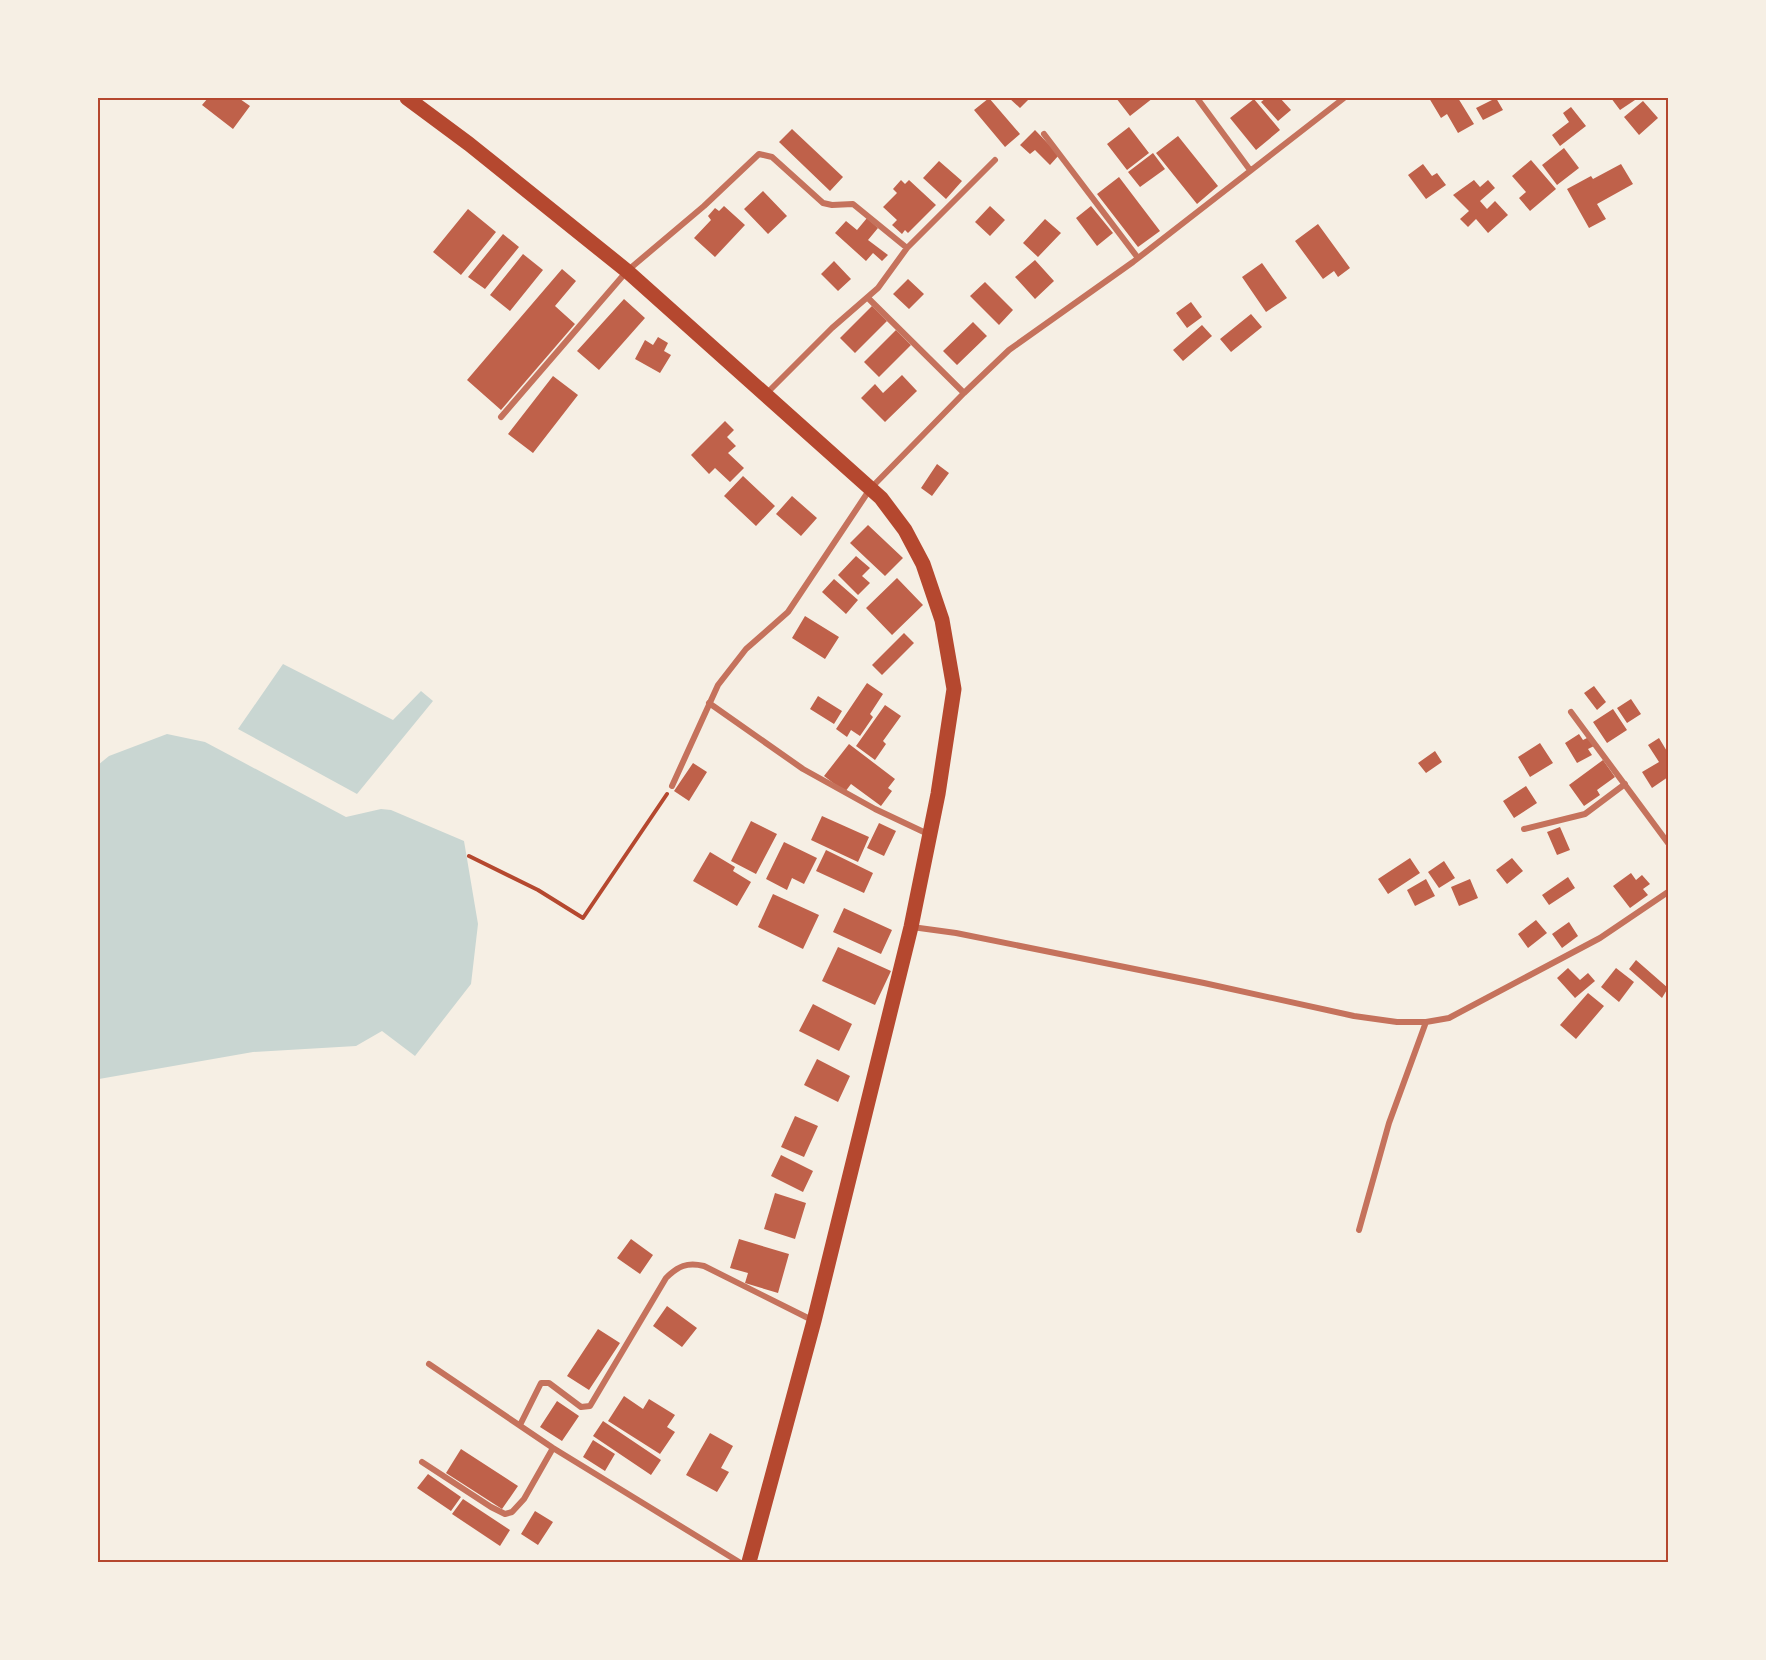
<svg xmlns="http://www.w3.org/2000/svg" width="1766" height="1660" viewBox="0 0 1766 1660" font-family="Helvetica,sans-serif">
  <rect width="100%" height="100%" fill="#f6efe4"/>
  <!-- water -->
  <path fill="#c9d6d2" d="M283 664 393 720 421 691 433 701 357 794 238 729Z
    M167 734 205 742 346 817 381 809 391 810 464 841 478 924 471 984 415 1056 382 1031 356 1046 253 1052 99 1079 98 1085V765L109 756Z"/>
  <!-- building -->
  <path fill="#bf614a" d="M208 98H242L240 99 250 106 233 129 202 105Z
    M989 98 1020 134 1005 147 974 110Z
    M1009 98H1030L1020 108Z
    M1116 98H1153L1130 116Z
    M1266 98H1280L1291 110 1278 121 1261 102Z
    M1429 98H1458L1474 124 1458 133 1447 114 1441 118Z
    M1496 98 1503 110 1483 120 1476 108Z
    M1611 98H1638L1620 110Z
    M1254 99 1280 130 1256 150 1230 118Z
    M1643 101 1658 118 1639 135 1624 117Z
    M1571 107 1586 126 1560 146 1552 135 1569 122 1563 113Z
    M1129 127 1149 153 1127 170 1107 144Z
    M792 129 843 177 830 191 779 142Z
    M1035 130 1059 155 1050 165 1035 150 1030 154 1020 145Z
    M1178 136 1218 186 1197 204 1156 153Z
    M1564 148 1579 168 1557 185 1542 165Z
    M1153 153 1165 169 1140 187 1128 172Z
    M1531 160 1556 189 1530 211 1519 198 1526 192 1512 176Z
    M939 161 962 181 946 199 923 178Z
    M1423 164 1432 176 1437 173 1446 185 1426 199 1408 175Z
    M1621 164 1633 184 1597 204 1606 219 1589 228 1567 189 1591 176 1593 179Z
    M1119 177 1160 231 1138 247 1097 194Z
    M901 180 905 184 909 180 936 205 908 233 905 230 902 234 892 225 897 220 883 207 897 193 893 189Z
    M1474 180 1480 187 1488 180 1495 188 1480 201 1487 209 1495 201 1508 215 1488 233 1476 219 1468 227 1460 219 1469 211 1453 195Z
    M763 191 787 216 768 234 744 209Z
    M724 206 745 225 715 257 694 238 711 220 708 216 715 208 719 211Z
    M990 206 1005 220 990 236 975 222Z
    M1091 206 1113 233 1097 246 1076 218Z
    M468 209 496 232 461 275 433 252Z
    M867 218 878 228 868 240 888 255 882 261 873 253 866 261 835 233 846 221 857 230Z
    M1045 219 1061 233 1038 257 1023 243Z
    M1318 224 1350 268 1338 277 1334 271 1323 279 1295 241Z
    M503 234 519 247 485 289 468 277Z
    M523 254 543 270 510 311 490 295Z
    M1035 260 1054 281 1035 299 1015 277Z
    M834 261 851 279 838 291 821 274Z
    M1262 263 1287 298 1266 312 1242 277Z
    M562 269 576 281 555 306 575 324 501 410 467 380Z
    M908 279 924 294 909 309 893 294Z
    M985 282 1013 310 999 325 970 296Z
    M624 299 645 318 599 370 577 351Z
    M1191 302 1202 317 1187 328 1176 313Z
    M872 306 887 321 855 353 840 338Z
    M1251 314 1262 327 1231 352 1220 339Z
    M973 322 987 336 957 365 943 351Z
    M1202 325 1212 336 1183 361 1173 350Z
    M896 330 911 345 879 377 864 362Z
    M658 337 668 343 664 351 671 355 660 373 635 359 645 340 653 345Z
    M902 375 917 391 885 422 861 398 875 384 883 393Z
    M553 376 578 395 533 453 508 434Z
    M725 421 734 430 727 437 736 446 728 453 744 468 730 482 715 468 709 474 691 455Z
    M937 464 949 473 932 496 921 488Z
    M743 476 775 506 756 526 724 496Z
    M792 496 817 518 801 536 776 514Z
    M868 525 903 558 885 576 850 543Z
    M856 556 870 568 862 576 870 583 858 595 838 575Z
    M897 578 923 605 892 635 866 608Z
    M834 579 858 600 846 614 822 592Z
    M805 616 839 637 825 659 792 638Z
    M904 633 914 643 882 675 872 665Z
    M867 683 883 694 870 714 873 717 860 736 851 730 847 737 836 729Z
    M1594 686 1606 702 1597 710 1584 693Z
    M818 696 842 711 834 724 810 709Z
    M1631 699 1641 714 1627 723 1617 708Z
    M885 705 901 716 883 741 886 744 875 760 856 746Z
    M1613 709 1627 730 1607 743 1593 722Z
    M1579 734 1583 740 1589 737 1594 746 1588 749 1592 755 1577 763 1565 743Z
    M1659 738 1668 753V777L1652 788 1642 772 1659 762 1648 745Z
    M1540 743 1553 763 1530 777 1518 757Z
    M849 744 895 779 888 788 892 791 881 806 851 784 845 792 824 776Z
    M1435 751 1442 762 1426 773 1418 763Z
    M1603 760 1615 777 1597 790 1600 795 1584 806 1569 785Z
    M693 763 707 772 689 801 674 791Z
    M1526 786 1537 803 1514 818 1503 801Z
    M822 816 869 837 858 862 811 840Z
    M751 821 777 834 756 874 731 861Z
    M879 823 896 831 884 856 867 848Z
    M1560 827 1570 850 1557 855 1547 832Z
    M784 842 817 858 804 884 792 878 787 890 766 879Z
    M826 850 873 873 864 893 816 871Z
    M710 852 735 867 733 871 751 882 737 906 693 881Z
    M1410 858 1420 873 1388 894 1378 879Z
    M1512 858 1523 871 1507 884 1496 870Z
    M1444 861 1455 878 1439 888 1428 872Z
    M1631 873 1636 880 1642 875 1650 884 1643 889 1648 895 1630 908 1613 886Z
    M1568 877 1575 888 1549 905 1542 895Z
    M1426 879 1435 896 1415 906 1407 890Z
    M1470 879 1478 898 1459 906 1451 887Z
    M773 894 819 915 803 949 758 927Z
    M844 908 892 930 881 954 833 932Z
    M1536 920 1547 933 1528 948 1518 934Z
    M1569 922 1578 936 1562 948 1552 934Z
    M838 947 891 971 875 1005 822 981Z
    M1636 960 1668 988 1662 998 1629 969Z
    M1568 968 1580 980 1588 973 1595 981 1575 998 1557 978Z
    M1616 968 1634 982 1619 1002 1601 987Z
    M1588 993 1604 1006 1576 1039 1560 1025Z
    M813 1004 852 1024 839 1051 799 1031Z
    M817 1059 850 1076 838 1102 804 1085Z
    M795 1116 818 1126 804 1157 781 1147Z
    M781 1155 813 1171 803 1192 771 1176Z
    M775 1193 806 1203 795 1239 764 1229Z
    M631 1239 653 1255 640 1274 617 1258Z
    M739 1239 789 1254 778 1293 745 1283 748 1273 730 1268Z
    M667 1306 697 1328 682 1347 653 1326Z
    M598 1329 620 1343 589 1390 567 1376Z
    M624 1396 643 1409 649 1399 675 1415 667 1427 675 1432 660 1454 608 1421Z
    M557 1401 579 1416 562 1441 540 1427Z
    M603 1421 661 1460 651 1475 593 1436Z
    M710 1433 733 1446 721 1468 729 1472 717 1492 686 1475Z
    M593 1440 615 1454 605 1471 583 1457Z
    M461 1449 518 1486 502 1509 446 1473Z
    M428 1474 461 1497 451 1511 417 1488Z
    M463 1499 510 1530 500 1546 452 1514Z
    M535 1511 553 1522 538 1545 521 1534Z"/>
  <g fill="none" stroke-linecap="round" stroke-linejoin="round">
    <!-- path -->
    <path stroke="#b5482f" stroke-width="4" d="M469 856 538 890 583 918 667 794"/>
    <!-- minor -->
    <path stroke="#c5725c" stroke-width="6" d="M1197 98 1250 170
      M1044 134 1138 258
      M868 298 964 393
      M765 395 832 328 878 288 907 248 995 160
      M501 417 627 271 704 206 759 154 772 157 823 203 832 205 853 204 907 248
      M709 703 803 769 875 809 928 834
      M1571 712 1668 843
      M672 786 718 685 746 649 788 612 870 489 964 393 1009 350 1133 262 1344 98
      M1524 829 1585 814 1625 784
      M912 927 956 933 1204 983 1354 1016 1397 1022H1426L1449 1018 1600 938 1668 892
      M1359 1230 1389 1123 1426 1022
      M429 1364 553 1448 739 1562
      M520 1425 541 1383H549L581 1407 590 1406 666 1278C678 1266 687 1262 704 1266L814 1321
      M422 1462 491 1507 505 1514 512 1512 524 1499 553 1448"/>
    <!-- primary -->
    <path stroke="#b5482f" stroke-width="15" d="M407 98 469 144 627 271 881 498 905 530 923 564 942 620 954 689 938 794 911 927 814 1321 749 1562"/>
  </g>
  <!-- border -->
  <rect width="1766" height="1660" fill="none" stroke="#f6efe4" stroke-width="198"/>
  <rect x="99" y="99" width="1568" height="1462" fill="none" stroke="#b5482f" stroke-width="2"/>
</svg>
